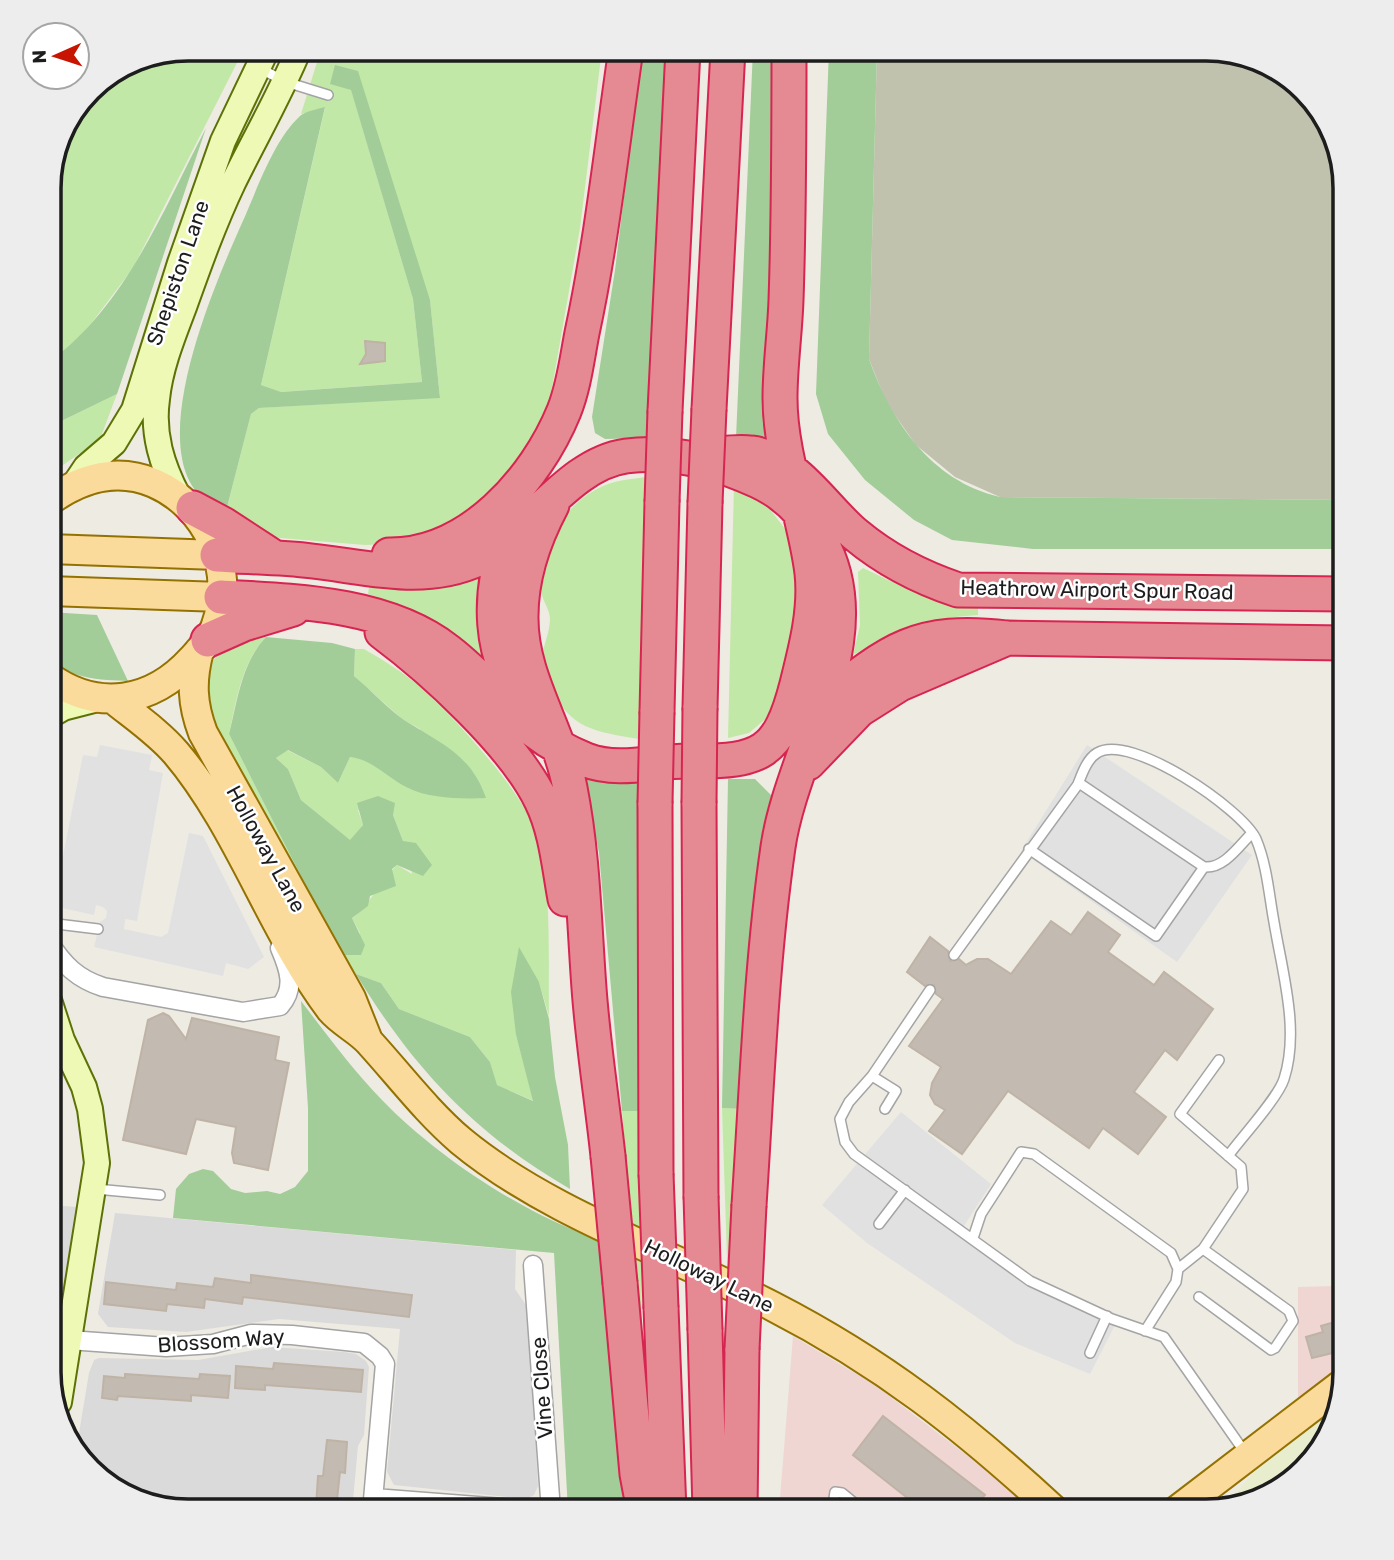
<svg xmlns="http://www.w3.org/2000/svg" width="1394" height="1560" viewBox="0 0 1394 1560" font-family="Rubik,sans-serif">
  <rect width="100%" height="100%" fill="#eeebe3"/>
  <!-- residential -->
  <path fill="#dbdada" d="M49 1205 78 1207 50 1376 49 1372Z
    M115 1213 516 1250 515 1289 528 1308 538 1486 534 1495 526 1499 394 1485 387 1472 400 1329 279 1319 186 1332 108 1327 98 1314Z
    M272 1347 344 1352 356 1354 366 1361 369 1367 364 1435 358 1446 352 1511H188L126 1496 78 1457 76 1451 89 1373 94 1360 99 1358 198 1360Z"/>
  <!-- commercial -->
  <path fill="#efd6d2" d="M1337 1200H1345V1364L1298 1402V1287L1335 1286Z
    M793 1336 875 1385 989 1472 1031 1511H779Z"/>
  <!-- construction -->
  <path fill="#c0c2ae" d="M877 49H1214L1268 64 1316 103 1345 188V500L1000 497 955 477 916 445 887 404 869 359Z"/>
  <!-- farmland -->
  <path fill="#e8edce" d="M1336 1409 1330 1434 1291 1482 1225 1505 1255 1471Z"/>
  <!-- grass -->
  <path fill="#c2e8a8" d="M188 49H244L133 268 78 341 49 362V179L64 126 96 84 135 59Z
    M321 49H602L580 228 545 428 533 448 464 523 409 543 365 545 268 537 226 511 251 414 259 408 440 397 430 301 351 89 413 299 422 382 280 392 261 385 325 108 301 114Z
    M117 394 100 439 49 475V427Z
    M645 477 639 739C597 732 567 729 551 685 548 677 543 667 542 659 541 651 550 634 550 618 549 607 541 599 541 589 539 544 566 500 608 484 619 480 633 479 645 477Z
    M734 482 761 498 786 530 794 547 804 591 775 711 749 733 728 738Z
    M489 562 487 664 409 611 368 594 369 587H410Z
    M863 568 905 588 978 605V615C927 618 897 631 853 655L860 625 858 572Z
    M266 627V637C241 664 237 699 229 734L316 906 345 955 360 933 352 918C365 911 383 878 397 865L412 874 407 844 403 841 393 815 358 810 363 825 350 841 301 800 288 769 276 758 287 750 321 767 338 783 350 757 366 759 410 789 420 729 402 719 354 676 355 649H364C383 660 401 671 418 685 451 713 529 798 539 839 552 896 548 958 549 1016L539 982 516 1035 534 1101 496 1085 490 1062 470 1037 399 1009 381 983 356 974 306 898 205 709C206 652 217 649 266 627Z
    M722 1108 743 1109 730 1348Z
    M622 1111H638L643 1368Z"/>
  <!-- forest -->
  <path fill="#a2cd98" d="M642 49H670L646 438 605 439 595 433 592 417 615 270Z
    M753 49H777L776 447 736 438Z
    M829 49H877L869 359C891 421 931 481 1000 497L1345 500V549H1033L952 540 914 520 865 480 828 434 816 394Z
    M335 65 358 71 430 300 440 398 259 408 251 414 226 511C126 481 216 282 242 223 257 190 273 141 300 116 306 111 318 109 325 107L261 385 281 392 422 382 413 299 351 90 330 84Z
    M206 128 117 394 49 427V362C126 306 163 210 206 128Z
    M49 612 97 615 128 681C104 680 60 680 50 651 46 640 49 623 49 612Z
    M266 637 332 643 355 649 354 676C371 690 387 708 404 720 440 743 471 754 486 798 463 799 430 799 408 788 387 778 374 760 350 757L338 783 321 767 288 750 276 758 288 769 301 800 350 840 363 825 357 803 378 796 395 803 393 815 403 841 416 843 432 865 423 876 397 865 392 869 396 886 370 896 368 906 352 918 365 945 361 955H345L316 906 229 734C238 699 241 664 266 637Z
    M583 771 638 782V1111H622L599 853Z
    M728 779H755L772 796 762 866 743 1109 722 1108Z
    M519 947 539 982 549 1019 555 1077 568 1145 570 1189C475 1134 413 1068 356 974L381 983 399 1009 470 1037 490 1062 497 1085 533 1101 516 1035 511 992Z
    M301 1001C327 1035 352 1069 382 1100 437 1157 525 1215 600 1240L627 1511H568L554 1253 173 1218 176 1189 189 1174 203 1169 213 1171 231 1189 245 1193 267 1191 280 1194 295 1187 308 1171V1108Z"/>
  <!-- parking -->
  <path fill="#e1e1e1" d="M100 745 152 755 149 770 163 773 137 921 125 919 124 929 161 937 168 933 189 833 203 836 264 957 248 969 226 963 223 976 94 947 100 922 106 918 107 911 103 907 96 905 94 915 53 906 83 755 97 757Z
    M1087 745 1252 855 1177 962 1021 851Z
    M901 1112 991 1184 962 1229 1031 1279 1117 1321 1090 1374 1015 1343 867 1243 822 1205Z
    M1337 1200H1345V1309L1335 1286Z"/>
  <!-- building -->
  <path fill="#c3bab2" stroke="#bfb3a5" stroke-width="2" d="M365 341 385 343V361L360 364 366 354Z
    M1088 912 1120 935 1108 952 1154 985 1164 972 1213 1009 1177 1060 1165 1050 1134 1092 1166 1117 1138 1154 1103 1128 1089 1148 1008 1091 962 1154 929 1131 945 1110 935 1104 930 1095 932 1083 941 1067 909 1046 943 999 936 994 934 985 925 986 907 972 930 937 948 951 950 961 959 959 966 965 977 959H988L1011 974 1051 921 1071 935Z
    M163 1013 169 1016 186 1039 192 1018 279 1037 275 1060 289 1063 268 1170 234 1163 232 1153 236 1127 196 1119 186 1154 123 1140 148 1020Z
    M251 1275 412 1295 409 1317 243 1297 242 1304 205 1299 204 1308 167 1304 166 1311 104 1304 106 1282 176 1290 177 1283 213 1287 215 1278 251 1283Z
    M1338 1321 1339 1324 1345 1322V1350L1312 1358 1306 1337 1323 1332 1321 1326Z
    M274 1363 363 1370 361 1392 265 1385V1390L235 1388 236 1366 273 1369Z
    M125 1374 199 1379 200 1374 230 1376 228 1398 191 1395V1401L118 1396 117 1400 102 1398 104 1376 125 1378Z
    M883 1416 985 1495 971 1511H924L853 1455Z
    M327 1440 347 1442 345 1473 340 1472 336 1509 316 1507 318 1476H323Z"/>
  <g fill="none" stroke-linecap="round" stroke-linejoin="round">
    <!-- lane casing -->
    <g stroke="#a4a4a4" stroke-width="12">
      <path id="lane" d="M261 69 286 82 328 95
        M1078 784C1082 774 1087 759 1097 753 1130 732 1242 809 1256 839 1267 865 1269 895 1274 922 1282 971 1300 1030 1284 1079 1278 1098 1241 1138 1228 1156
        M1204 867C1224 869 1239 846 1252 833
        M49 923 98 929
        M954 955 1079 783 1204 867 1156 936 1029 849
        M872 1076 930 990
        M885 1109 896 1091 872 1076 849 1102 840 1119 845 1142 854 1154 1030 1281 1112 1319 1164 1337 1246 1454
        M96 1189 160 1195
        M879 1224 905 1190
        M973 1238 981 1214 1021 1152 1034 1154 1171 1253 1178 1269 1176 1282 1145 1331
        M1178 1269 1203 1249 1243 1189 1241 1167 1180 1114 1219 1060
        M1199 1297 1271 1350 1275 1348 1293 1321 1289 1311 1203 1249
        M1090 1353 1107 1316
        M832 1511 835 1492 842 1493 864 1511"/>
    </g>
    <!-- street casing -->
    <g stroke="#a4a4a4" stroke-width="21">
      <path id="street" d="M49 942C63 965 78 979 103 987L243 1012 280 1006C296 988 289 969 280 948
        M533 1265 551 1511
        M69 1340 166 1347 213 1344 251 1334 292 1335 364 1343 380 1356 385 1364 372 1511
        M374 1498 540 1511"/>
    </g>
    <!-- secondary casing -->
    <g stroke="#5c7206" stroke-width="28">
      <path id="secondary" d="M74 485 86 467 114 443 134 410 180 263 223 141 267 49
        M178 496C162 465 152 434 157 399 160 368 173 336 184 307 199 265 214 223 233 183 255 138 280 95 299 49
        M49 716 63 708 98 699
        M49 1000 62 1040 84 1087 90 1109 97 1163 59 1402"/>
    </g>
    <!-- primary casing -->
    <g stroke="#947202" stroke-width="32">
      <path id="primary" d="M49 549 217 555
        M49 591 221 597
        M199 651C191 681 192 704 203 733L351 998 367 1038
        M49 677C98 712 152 703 192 659 201 649 212 638 216 625 236 568 207 506 154 483 116 467 81 478 49 501
        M113 699C134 716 158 732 176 753 238 826 272 932 331 1010 342 1023 359 1030 370 1043 400 1076 427 1112 461 1141 548 1213 672 1254 772 1306 883 1363 964 1427 1055 1511
        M1176 1511 1342 1384"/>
    </g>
    <!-- highway casing -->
    <g stroke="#d62551" stroke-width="37">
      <path id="highway" d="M709 409 728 49
        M665 411 683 49
        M708 455C722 454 737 451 751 453 795 458 824 508 855 534 886 560 919 577 958 590L1345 594
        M552 505C534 539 521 577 521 616 520 678 559 728 570 788 583 854 584 920 589 988 593 1044 602 1100 608 1156
        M193 508 223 524 272 556
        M512 531C486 583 485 668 533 708
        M217 555C248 557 280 557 312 561 367 567 424 584 478 559 530 534 568 464 626 456 671 450 717 462 758 481 786 494 805 513 820 540 875 636 792 750 778 847 761 965 757 1086 749 1205
        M389 555C469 556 536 480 564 411 574 386 577 359 582 333 602 240 612 144 626 49
        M221 597C295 601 387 603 448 651 501 692 518 733 586 760 620 773 656 760 691 761 761 762 779 754 797 684 806 648 816 610 812 573 805 515 780 457 780 398 780 365 785 332 786 300 789 216 789 133 789 49
        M382 632C433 670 513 743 541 800 556 830 559 866 565 899
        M208 640 244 624 293 609
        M700 708 705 503
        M818 708C887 652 913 627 1007 638L1345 643
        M657 712 662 502
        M808 763 859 710 900 684 1005 639
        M655 803 656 1174
        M699 803 701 1196
        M620 1283 637 1474 644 1511
        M661 1308 669 1511
        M705 1330 710 1511
        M740 1511 742 1349"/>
    </g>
    <!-- lane -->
    <use href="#lane" stroke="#fff" stroke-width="9"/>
    <!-- street -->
    <use href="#street" stroke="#fff" stroke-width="18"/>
    <!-- secondary -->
    <use href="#secondary" stroke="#eff9b6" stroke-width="24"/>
    <!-- primary -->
    <use href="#primary" stroke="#fbdb9b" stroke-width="28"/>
    <!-- highway -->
    <use href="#highway" stroke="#e58a93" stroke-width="33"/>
    <!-- highway-bridge casing -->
    <g stroke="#d62551" stroke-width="37" stroke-linecap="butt">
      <path id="highway-bridge" d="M662 502 665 411
        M705 503 709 409
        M655 803 657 712
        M699 803 700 708
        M608 1156 620 1283
        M656 1174 661 1308
        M701 1196 705 1330
        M742 1349 749 1205"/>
    </g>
    <!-- highway-bridge -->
    <use href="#highway-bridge" stroke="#e58a93" stroke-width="33"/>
  </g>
  <g text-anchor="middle" stroke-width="5" stroke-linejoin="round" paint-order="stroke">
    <!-- street labels -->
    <g font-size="21" fill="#1d1d1d" stroke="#fff">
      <text transform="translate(178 273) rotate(-71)" y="7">Shepiston Lane</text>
      <text transform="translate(1097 590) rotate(1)" y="7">Heathrow Airport Spur Road</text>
      <text transform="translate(266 849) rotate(61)" y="7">Holloway Lane</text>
      <text transform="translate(709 1276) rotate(26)" y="7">Holloway Lane</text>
      <text transform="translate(221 1341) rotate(-4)" y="7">Blossom Way</text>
      <text transform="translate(542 1388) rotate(-94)" y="7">Vine Close</text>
    </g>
  </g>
  <!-- crop -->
  <path d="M0 0H1394V1560H0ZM188 61H1206A127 127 0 0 1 1333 188V1372A127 127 0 0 1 1206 1499H188A127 127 0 0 1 61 1372V188A127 127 0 0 1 188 61Z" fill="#ededed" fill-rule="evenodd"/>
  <path fill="none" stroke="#1d1d1d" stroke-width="3.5" d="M188 61H1206A127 127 0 0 1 1333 188V1372A127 127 0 0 1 1206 1499H188A127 127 0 0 1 61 1372V188A127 127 0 0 1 188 61Z"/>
  <!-- north arrow -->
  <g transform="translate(56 56) rotate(267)"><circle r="33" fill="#ffffff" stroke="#a5a5a5" stroke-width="2"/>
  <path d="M0-5L12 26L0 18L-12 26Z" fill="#c81502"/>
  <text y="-10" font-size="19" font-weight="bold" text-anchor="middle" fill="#1d1d1d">N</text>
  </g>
</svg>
